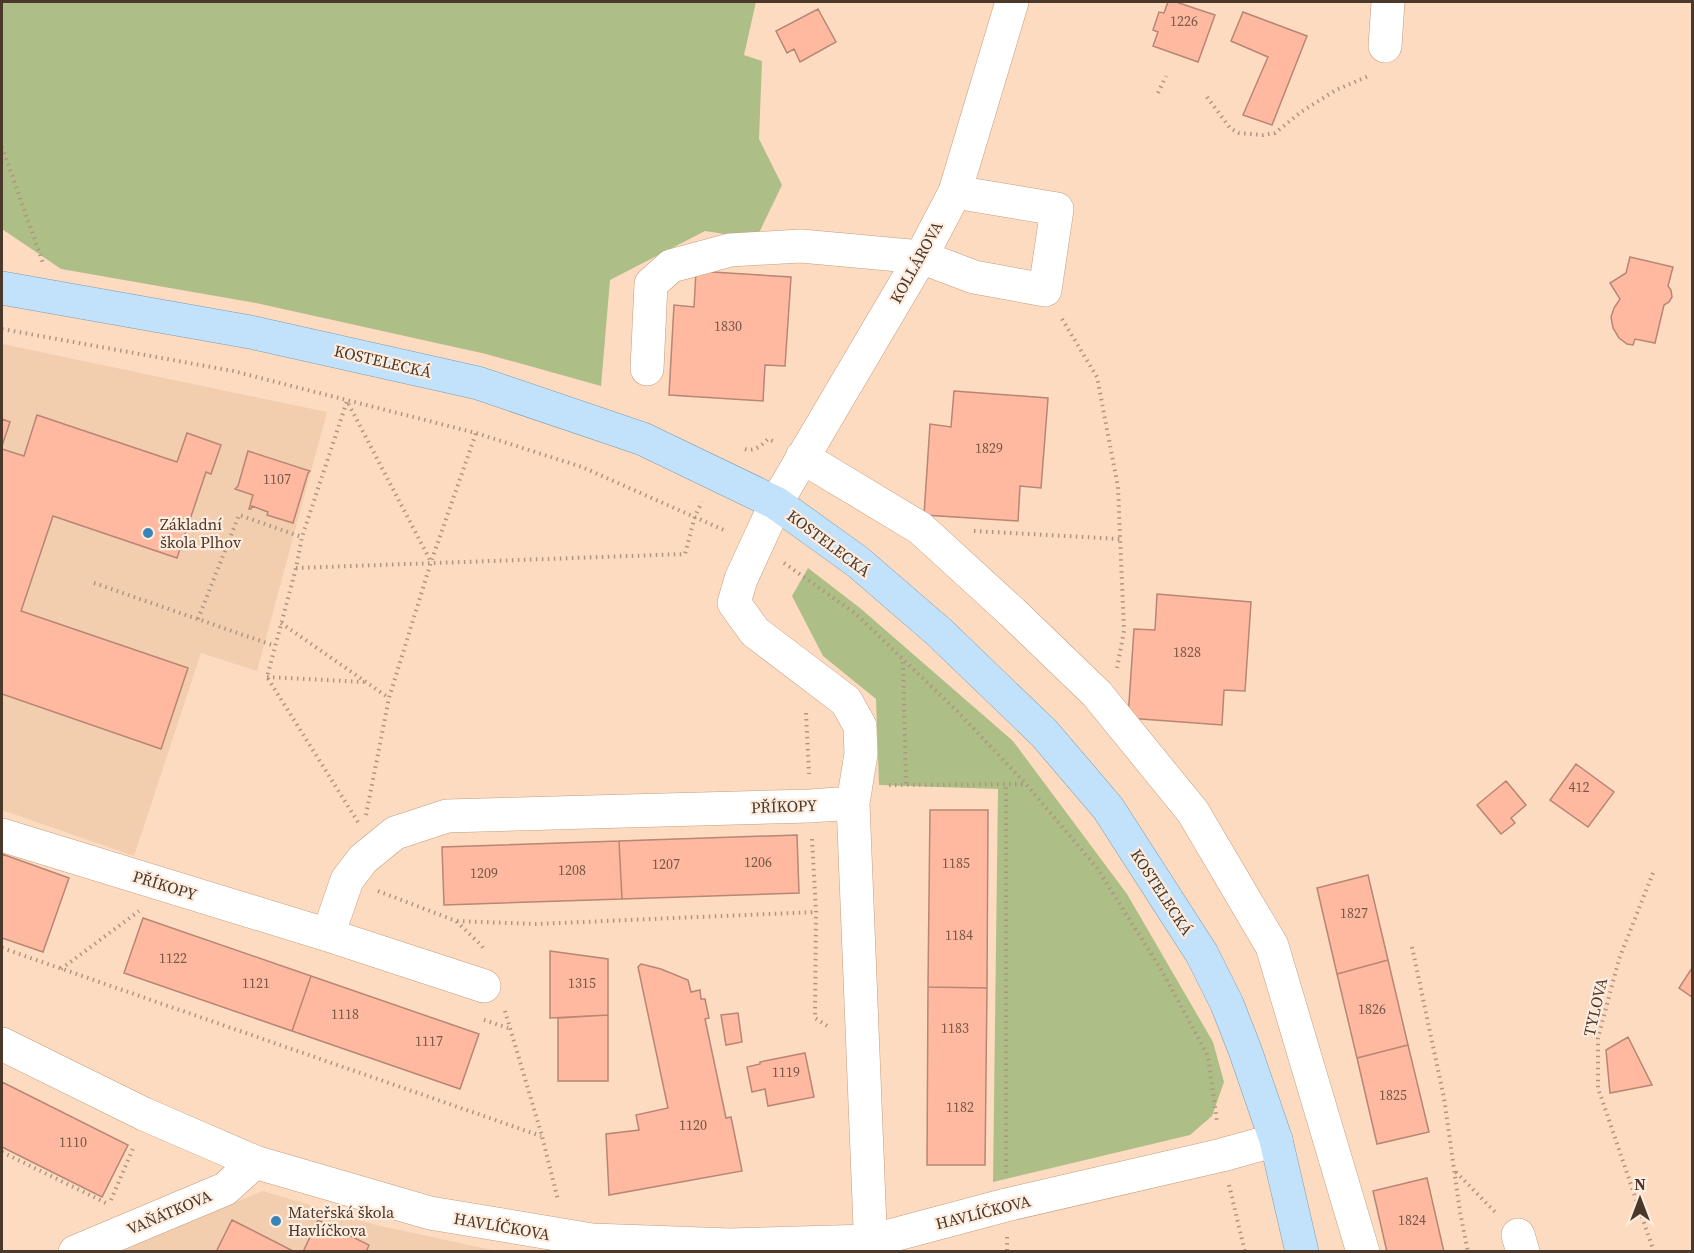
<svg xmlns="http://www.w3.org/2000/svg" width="1694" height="1253" viewBox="0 0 1694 1253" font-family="'Source Serif 4',serif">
  <rect width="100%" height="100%" fill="#fddbc0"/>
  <!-- built -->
  <path fill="#f2cdae" d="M2 344 327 412 257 671 201 653 134 856 2 810Z
    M263 1191 376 1225 497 1251 112 1252Z"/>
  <!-- green -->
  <path fill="#aebe87" d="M2 2H756L744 55 762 61 759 139 782 185 756 239 705 231 610 280 601 386 486 354 256 303 61 269 2 229Z
    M808 568 860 608 1013 741 1127 894 1213 1042 1224 1082 1212 1116 1190 1135 993 1182 998 789 879 785 876 699 823 656 792 596Z"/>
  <!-- building -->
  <path fill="#ffb9a0" stroke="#b78674" stroke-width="1.5" d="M1168 2H1176L1215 15 1198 62 1153 46 1158 32 1153 30 1159 12 1164 13Z
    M818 9 836 42 800 62 794 49 787 53 776 31Z
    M1243 12 1307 36 1272 125 1243 115 1268 57 1231 41Z
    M1630 257 1673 267 1668 286 1671 290 1672 297 1669 302 1664 305 1655 343 1635 339 1633 345 1627 344 1619 338 1613 328 1611 317 1614 308 1620 299 1610 283 1626 273Z
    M696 271 791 277 785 366 765 365 763 401 669 395 674 305 694 307Z
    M954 391 1048 398 1041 488 1020 486 1018 521 924 515 930 424 951 427Z
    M37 415 177 462 187 433 221 445 211 474 206 472 177 558 53 516 21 611 188 668 161 749 2 694V449L24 456Z
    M2 419 10 422 2 446Z
    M248 451 310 471 308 473 293 523 267 515 268 512 252 506 251 509H249L253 495 235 489 238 486Z
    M1157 594 1251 602 1245 691 1224 690 1222 725 1128 718 1134 629 1155 630Z
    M1576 764 1614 792 1588 827 1550 800Z
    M1506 781 1526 805 1511 818 1515 823 1501 834 1477 805Z
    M930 810H988L987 988 928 987Z
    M797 835 799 893 622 899 619 841Z
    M619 841 622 899 444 905 442 847Z
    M2 854 69 878 43 952 2 938Z
    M1368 875 1388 960 1337 974 1317 888Z
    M143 918 311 976 292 1031 124 973Z
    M550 951 608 959V1015L550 1018Z
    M1388 960 1408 1045 1357 1058 1337 974Z
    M641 964 661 969 688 980 691 992 700 990 701 999H705L709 1018 705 1019 726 1118 731 1117 742 1171 609 1195 606 1134 639 1130 636 1115 668 1108 638 967Z
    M1692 968V997L1679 988Z
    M311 976 479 1034 460 1089 292 1031Z
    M928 987 987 988 985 1165H927Z
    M738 1013 742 1042 726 1045 721 1015Z
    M608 1015V1081H558V1018Z
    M1628 1037 1652 1085 1610 1093 1606 1050Z
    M1408 1045 1429 1132 1377 1144 1357 1058Z
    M805 1053 814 1097 768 1106 765 1089 752 1092 747 1067 760 1064V1062Z
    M2 1082 128 1145 102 1197 2 1147Z
    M1427 1178 1444 1252H1387L1373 1191Z
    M232 1220 295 1252H216Z
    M318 1220 369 1245 366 1252H303Z"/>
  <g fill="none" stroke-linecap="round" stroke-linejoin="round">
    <!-- minor casing -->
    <g stroke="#c59d7c" stroke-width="34">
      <path id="minor" d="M1385 46 1388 2
        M647 369 651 284 671 266 730 250 801 246 921 257 974 277 1045 290 1057 209 955 192
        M802 457 920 528 1012 612 1097 694 1193 812 1272 946 1363 1252
        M853 803 861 754 860 726 846 701 755 632 734 603 741 579 776 503 921 257 955 192 1012 2
        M2 835 328 935 484 986
        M328 935 347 880 363 859 395 833 447 816 810 806 853 803 871 1252
        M2 1044 144 1114 255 1162 430 1213 592 1240 730 1245 871 1241 1006 1205 1222 1155 1276 1140
        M1518 1235 1523 1252
        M75 1252 225 1189 255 1162"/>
    </g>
    <!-- major casing -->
    <g stroke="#7d9aaf" stroke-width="34">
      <path id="major" d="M2 288 250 332 478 383 643 439 776 503 858 562 939 632 1044 733 1108 808 1202 954 1227 1004 1245 1050 1276 1140 1302 1252"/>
    </g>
    <!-- path -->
    <path stroke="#b09580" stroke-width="4" stroke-dasharray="1.5 4.5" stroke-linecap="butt" d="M1158 93 1166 76
      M1207 97 1230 128 1239 133 1263 135 1275 133 1301 112 1336 90 1371 75
      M2 147 43 263
      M1062 319 1097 377 1118 487 1124 631 1117 668
      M2 329 233 371 476 433 582 467 726 531
      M745 449C754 452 762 445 768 439L775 442
      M974 531 1120 539
      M784 563 856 614 958 712 1026 784 1097 868 1162 971 1208 1056 1217 1122
      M296 568 685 554 695 516 702 502
      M94 583 275 646
      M198 619 239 515 302 537
      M281 623 389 698
      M903 662 906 784
      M267 677 364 682
      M806 713 809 774
      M889 785 1026 784
      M366 815 389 698 431 562 476 433
      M358 822 267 677 296 568 302 537 347 401 431 562
      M812 839 816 912 815 1018 829 1027
      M1653 873 1619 959 1598 1038V1088L1654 1252
      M378 891 456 921 482 946 484 950
      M457 921 535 924 816 912
      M1412 947 1444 1098 1460 1212 1468 1252
      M2 948 541 1136
      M61 969 139 911
      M505 1011 542 1136 558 1200
      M484 1020 508 1028
      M2 1152 106 1203
      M1456 1172 1496 1213
      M1006 1173V784
      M1229 1185 1245 1252
      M111 1200 134 1146
      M1007 1237V1252"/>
    <!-- minor -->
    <use href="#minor" stroke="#fff" stroke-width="33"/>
    <!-- major -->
    <use href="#major" stroke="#c1e2fa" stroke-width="33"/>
  </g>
  <!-- markers -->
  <g fill="#3884b7" stroke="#feecde" stroke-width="2">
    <circle cx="148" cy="533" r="6"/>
    <circle cx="276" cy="1221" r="6"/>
  </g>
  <g text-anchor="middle" stroke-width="4.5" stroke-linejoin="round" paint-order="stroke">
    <!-- number labels -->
    <g font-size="14" fill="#775948">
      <text x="1184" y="26">1226</text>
      <text x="728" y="331">1830</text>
      <text x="989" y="453">1829</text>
      <text x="277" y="484">1107</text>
      <text x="1187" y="657">1828</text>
      <text x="1579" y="792">412</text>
      <text x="758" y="867">1206</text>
      <text x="956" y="868">1185</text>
      <text x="666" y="869">1207</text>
      <text x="572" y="875">1208</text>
      <text x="484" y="878">1209</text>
      <text x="1354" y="918">1827</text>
      <text x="959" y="940">1184</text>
      <text x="173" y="963">1122</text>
      <text x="256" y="988">1121</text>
      <text x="582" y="988">1315</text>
      <text x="1372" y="1014">1826</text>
      <text x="345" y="1019">1118</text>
      <text x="955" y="1033">1183</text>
      <text x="429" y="1046">1117</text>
      <text x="786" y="1077">1119</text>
      <text x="1393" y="1100">1825</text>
      <text x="960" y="1112">1182</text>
      <text x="693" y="1130">1120</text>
      <text x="73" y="1147">1110</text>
      <text x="1412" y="1225">1824</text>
    </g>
    <!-- street labels -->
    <g font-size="16" fill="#4a392b" stroke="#feecde">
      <text transform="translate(916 262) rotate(-61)" y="6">KOLLÁROVA</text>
      <text transform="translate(383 361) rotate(13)" y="6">KOSTELECKÁ</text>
      <text transform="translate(829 543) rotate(37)" y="6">KOSTELECKÁ</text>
      <text transform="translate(784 806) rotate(-2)" y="6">PŘÍKOPY</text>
      <text transform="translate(165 885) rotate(17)" y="6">PŘÍKOPY</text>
      <text transform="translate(1162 892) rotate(57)" y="6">KOSTELECKÁ</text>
      <text transform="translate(1595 1007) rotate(-77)" y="6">TYLOVA</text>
      <text transform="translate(169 1212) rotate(-23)" y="6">VAŇÁTKOVA</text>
      <text transform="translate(983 1212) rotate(-14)" y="6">HAVLÍČKOVA</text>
      <text transform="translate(502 1226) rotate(10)" y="6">HAVLÍČKOVA</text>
    </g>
    <!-- poi labels -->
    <g font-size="16" fill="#4a392b" stroke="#feecde" text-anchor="start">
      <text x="160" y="530">Základní<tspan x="160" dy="18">škola Plhov</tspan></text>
      <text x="288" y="1218">Mateřská škola<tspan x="288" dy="18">Havlíčkova</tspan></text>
    </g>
  </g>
  <!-- border -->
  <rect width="1694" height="1253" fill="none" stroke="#4a392b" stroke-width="6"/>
  <!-- north arrow -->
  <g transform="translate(1640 1199)" stroke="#feecde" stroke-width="4.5" paint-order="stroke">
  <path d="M0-4.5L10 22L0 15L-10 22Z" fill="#4a392b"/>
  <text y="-9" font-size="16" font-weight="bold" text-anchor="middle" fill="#4a392b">N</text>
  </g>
</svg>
